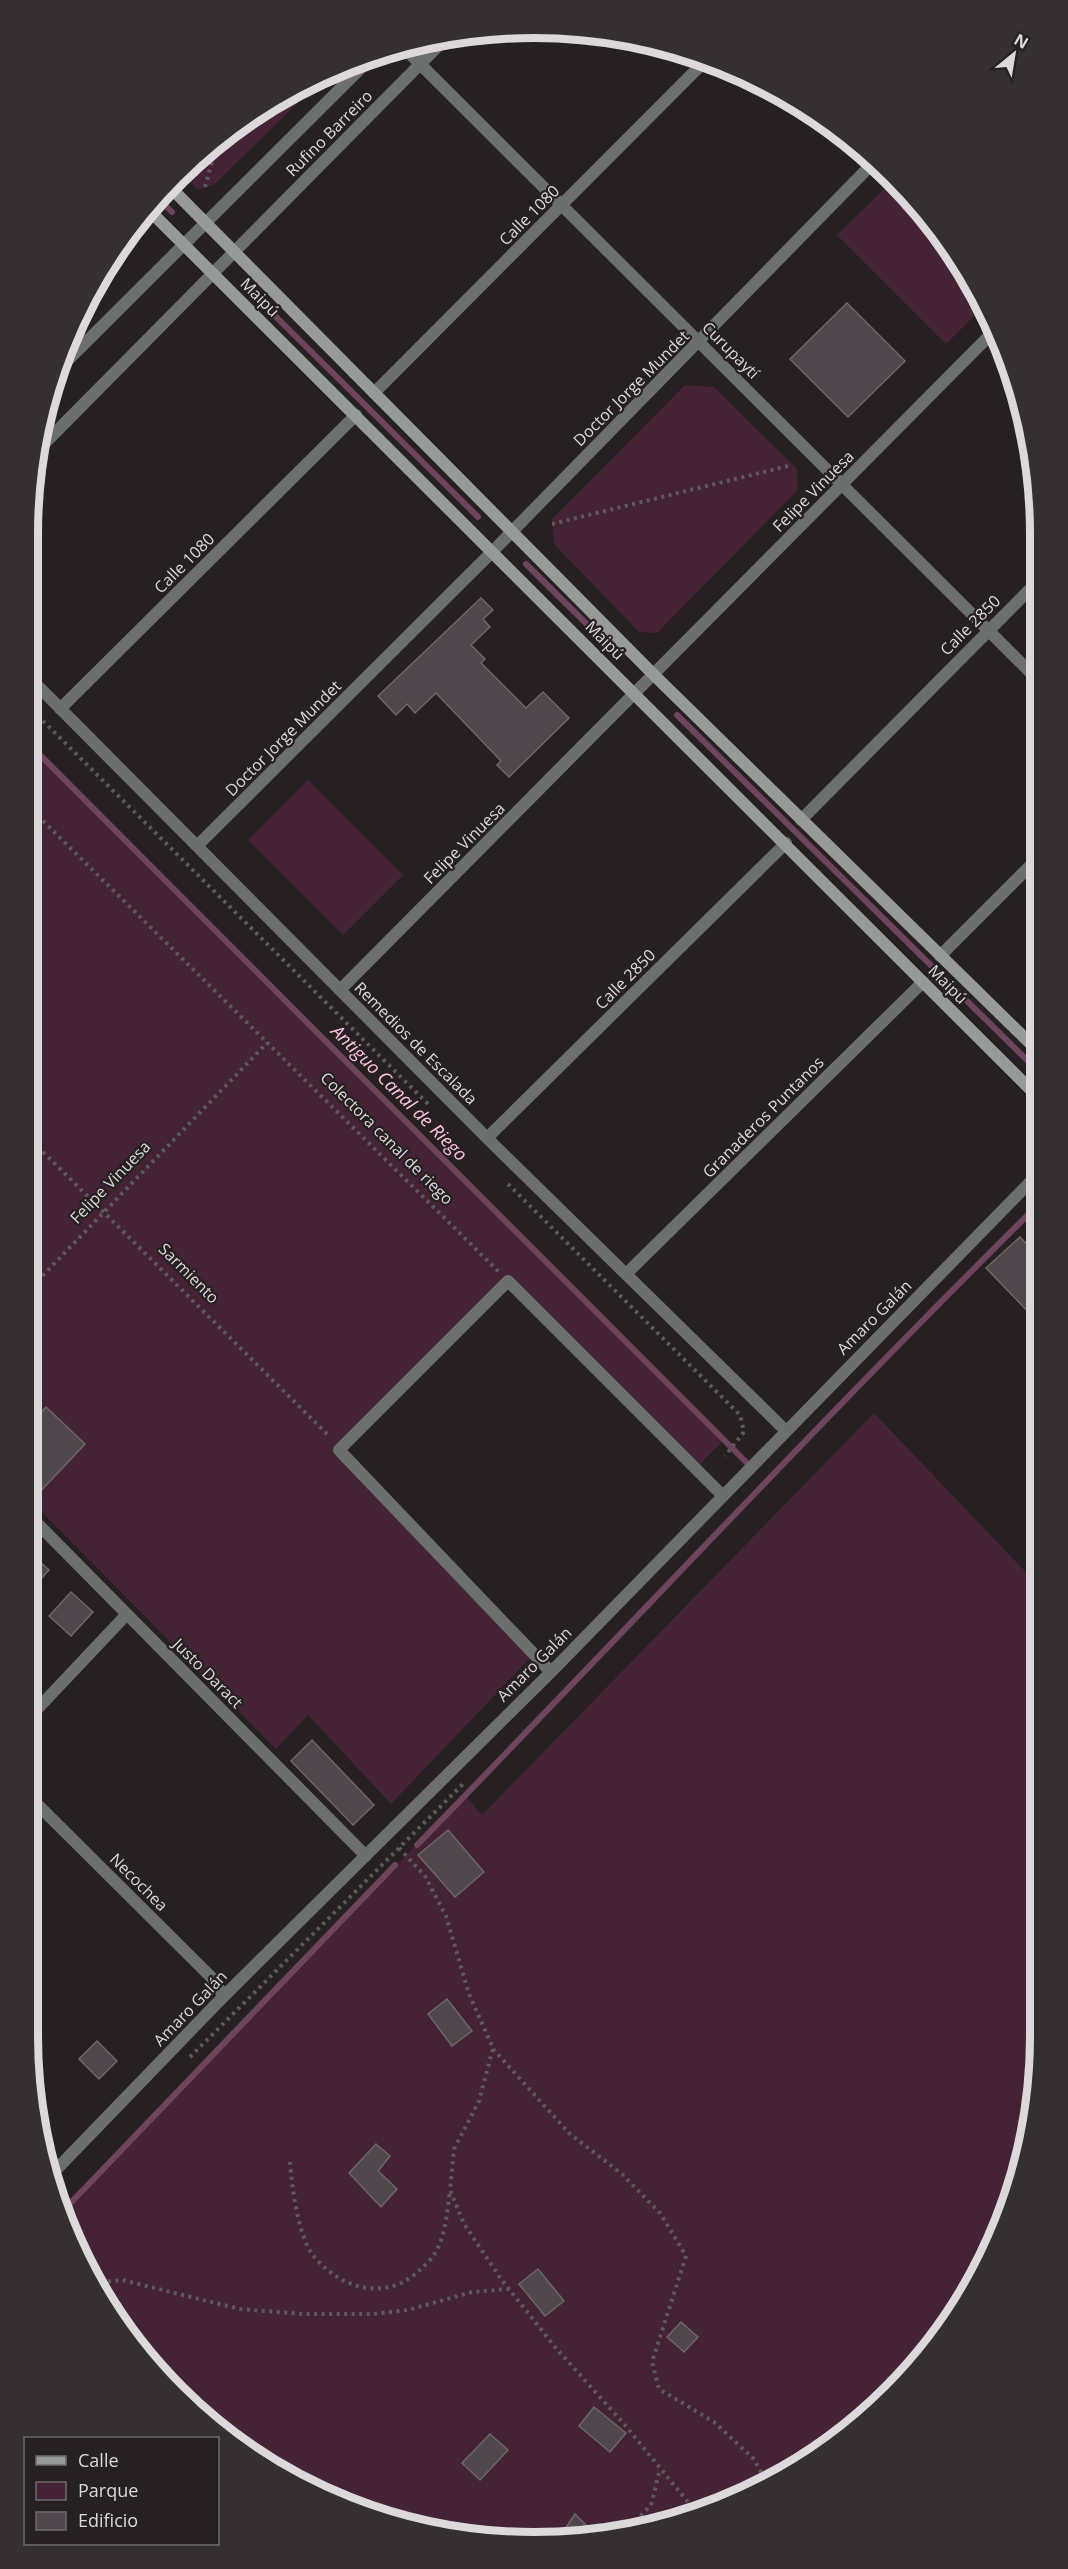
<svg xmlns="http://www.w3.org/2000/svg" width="1068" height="2569" viewBox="0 0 1068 2569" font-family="'Open Sans',sans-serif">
  <rect width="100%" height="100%" fill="#262023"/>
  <!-- green -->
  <path fill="#432335" d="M329 72 215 184 198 190 181 173C224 133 273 93 329 72Z
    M893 180 915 200 985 305 946 344 837 235Z
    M685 385 714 387 797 469 798 490 657 633 639 632 554 544 552 519Z
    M27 745 724 1440 696 1468 508 1281 339 1449 534 1654 391 1804 308 1715 276 1749 27 1497Z
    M308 780 403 875 343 935 248 840Z
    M874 1413 1040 1587 1041 2035 1014 2198 936 2344 815 2457 728 2503 633 2532 467 2538 371 2515 281 2474 153 2369 95 2288 60 2212 465 1795 482 1815Z"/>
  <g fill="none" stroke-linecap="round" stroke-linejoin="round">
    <!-- stream -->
    <path stroke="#6e455c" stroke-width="6" d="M156 196 172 212
      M250 291 478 517
      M526 564 618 655
      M677 715 1038 1071
      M27 742 750 1466
      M417 1845C625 1632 827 1413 1039 1204
      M61 2213 395 1865"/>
  </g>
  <!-- building -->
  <path fill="#4f474b" stroke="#6e666a" stroke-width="1.5" d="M847 303 905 361 848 417 790 359Z
    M481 598 493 610 483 619 490 627 471 645 485 659 481 663 526 708 543 692 569 718 509 777 497 765 501 761 436 693 415 713 407 704 396 715 378 696Z
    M1020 1237 1039 1257V1323L986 1268Z
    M46 1407 85 1444 37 1495 27 1485V1428Z
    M27 1550 49 1570 27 1594Z
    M71 1592 93 1612 71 1636 49 1616Z
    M312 1740 374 1805 353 1825 291 1761Z
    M448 1830 484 1872 455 1897 418 1855Z
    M447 1999 472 2031 452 2046 428 2014Z
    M97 2041 117 2061 99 2079 79 2059Z
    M376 2144 390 2156 378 2171 397 2189 381 2207 349 2173Z
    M538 2269 564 2301 545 2316 519 2284Z
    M681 2322 698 2337 684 2352 667 2337Z
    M594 2407 626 2433 610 2452 579 2426Z
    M490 2434 508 2450 480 2480 462 2463Z
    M575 2514 594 2533 561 2535Z"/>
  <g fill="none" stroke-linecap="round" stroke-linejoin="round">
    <!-- path -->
    <path stroke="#5f595c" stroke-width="4" stroke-dasharray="3 4.5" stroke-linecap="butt" d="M213 158 242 122
      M205 187 213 158 214 143
      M552 524 792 465
      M27 705 428 1104
      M27 805 499 1272
      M27 1136 327 1434
      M508 1184 740 1415 744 1432 725 1456
      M27 1292 267 1043
      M399 1848 425 1876 446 1916 469 1994 493 2048 479 2101 454 2149 450 2190 464 2224 501 2279 555 2347 624 2424 697 2513
      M493 2049 570 2134 622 2174 660 2213 686 2256 652 2362 659 2389 714 2422 754 2459 767 2483
      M190 2057 465 1782
      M290 2162C292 2187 298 2240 316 2259 346 2292 390 2301 423 2267 427 2263 433 2258 435 2253 446 2235 447 2211 450 2191
      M93 2283 122 2280 240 2309 303 2314H373L408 2310 472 2292 509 2289
      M625 2532 651 2505 660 2469"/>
    <!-- street -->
    <path stroke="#6b6f6d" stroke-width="12" d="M401 45 1037 679
      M53 375 374 55
      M374 393 707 59
      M41 447 447 37
      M27 675 487 1138 785 1430
      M60 709 356 415
      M801 820 1037 582
      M197 846 493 551 873 163
      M940 956 1038 858
      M340 990 995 330
      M487 1138 786 843
      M626 1274 923 982
      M27 1513 366 1856
      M551 1672 339 1450 508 1281 722 1495
      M27 1720 127 1614
      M27 1794 211 1977 224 1996
      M50 2176 224 1996 551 1672 1039 1173"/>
    <!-- secondary -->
    <path stroke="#969b98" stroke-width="12" d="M168 185 654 675 1038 1051
      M147 208 1038 1097"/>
  </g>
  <g text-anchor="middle" stroke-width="4.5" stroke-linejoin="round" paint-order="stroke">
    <!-- street labels -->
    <g font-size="16" fill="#ddd9db" stroke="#262023">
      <text transform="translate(329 133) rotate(-45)" y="6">Rufino Barreiro</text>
      <text transform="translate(529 215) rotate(-45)" y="6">Calle 1080</text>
      <text transform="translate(260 297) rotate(45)" y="6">Maipú</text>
      <text transform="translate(731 350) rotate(45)" y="6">Curupaytí</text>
      <text transform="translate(631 388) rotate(-45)" y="6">Doctor Jorge Mundet</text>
      <text transform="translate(813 491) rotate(-45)" y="6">Felipe Vinuesa</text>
      <text transform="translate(184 563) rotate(-45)" y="6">Calle 1080</text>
      <text transform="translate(970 625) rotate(-45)" y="6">Calle 2850</text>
      <text transform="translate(605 640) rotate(45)" y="6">Maipú</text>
      <text transform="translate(283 738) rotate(-45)" y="6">Doctor Jorge Mundet</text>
      <text transform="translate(464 843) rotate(-45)" y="6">Felipe Vinuesa</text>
      <text transform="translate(625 979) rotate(-45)" y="6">Calle 2850</text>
      <text transform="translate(948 984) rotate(45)" y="6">Maipú</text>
      <text transform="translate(416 1043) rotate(45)" y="6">Remedios de Escalada</text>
      <text transform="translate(763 1117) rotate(-45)" y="6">Granaderos Puntanos</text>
      <text transform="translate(387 1138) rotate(45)" y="6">Colectora canal de riego</text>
      <text transform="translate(110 1182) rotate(-46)" y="6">Felipe Vinuesa</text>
      <text transform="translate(189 1273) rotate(45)" y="6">Sarmiento</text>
      <text transform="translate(874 1317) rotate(-45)" y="6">Amaro Galán</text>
      <text transform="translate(534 1664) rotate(-45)" y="6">Amaro Galán</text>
      <text transform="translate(208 1673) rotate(45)" y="6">Justo Daract</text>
      <text transform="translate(139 1882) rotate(45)" y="6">Necochea</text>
      <text transform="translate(190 2008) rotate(-46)" y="6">Amaro Galán</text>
    </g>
    <!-- water labels -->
    <g font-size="18" font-style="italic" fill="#fec5e3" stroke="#262023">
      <text transform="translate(399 1093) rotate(45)" y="6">Antiguo Canal de Riego</text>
    </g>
  </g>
  <!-- crop -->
  <path d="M0 0H1068V2569H0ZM534 38H534A496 496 0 0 1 1030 534V2036A496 496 0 0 1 534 2532H534A496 496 0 0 1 38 2036V534A496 496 0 0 1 534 38Z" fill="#352f32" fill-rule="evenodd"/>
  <path fill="none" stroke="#ddd9db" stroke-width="8" d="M534 38H534A496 496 0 0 1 1030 534V2036A496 496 0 0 1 534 2532H534A496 496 0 0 1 38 2036V534A496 496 0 0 1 534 38Z"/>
  <!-- legend -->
  <rect x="24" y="2437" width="195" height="108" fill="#262023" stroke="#6f6a6d" stroke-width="1.5"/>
  <rect x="36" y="2456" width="30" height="9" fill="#969b98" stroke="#6f6a6d" stroke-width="1.5"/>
  <text x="78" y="2467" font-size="18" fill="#ddd9db">Calle</text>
  <rect x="36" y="2482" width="30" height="18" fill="#432335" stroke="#6f6a6d" stroke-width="1.5"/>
  <text x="78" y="2497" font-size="18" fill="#ddd9db">Parque</text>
  <rect x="36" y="2512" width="30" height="18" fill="#4f474b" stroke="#6f6a6d" stroke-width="1.5"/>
  <text x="78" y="2527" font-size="18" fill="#ddd9db">Edificio</text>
  <!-- north arrow -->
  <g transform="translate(1014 54) rotate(30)" stroke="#262023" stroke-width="4.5" paint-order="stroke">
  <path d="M0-4.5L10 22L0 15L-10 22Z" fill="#ddd9db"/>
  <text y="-9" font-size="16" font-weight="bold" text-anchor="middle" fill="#ddd9db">N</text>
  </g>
</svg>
